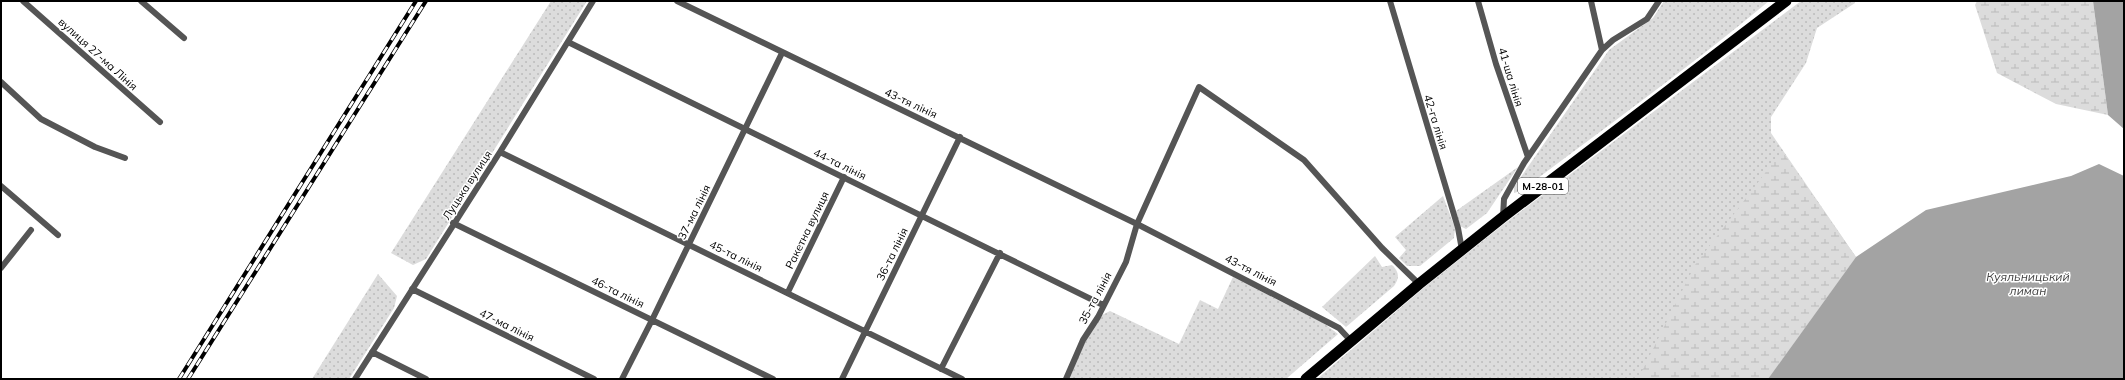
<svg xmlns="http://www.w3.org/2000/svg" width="2125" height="380" viewBox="0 0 2125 380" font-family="Mulish,sans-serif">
  <defs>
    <pattern id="grass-dots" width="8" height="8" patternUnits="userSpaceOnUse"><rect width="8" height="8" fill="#dcdcdc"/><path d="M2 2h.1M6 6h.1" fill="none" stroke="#bbb" stroke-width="1.8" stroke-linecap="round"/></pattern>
    <pattern id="wetland-marsh" width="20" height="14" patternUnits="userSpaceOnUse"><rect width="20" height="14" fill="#dcdcdc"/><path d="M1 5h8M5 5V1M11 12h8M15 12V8" fill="none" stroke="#bbb"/></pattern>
  </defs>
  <rect width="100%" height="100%" fill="#fff"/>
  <!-- grass -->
  <path fill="url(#grass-dots)" d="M551 1H587L426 259 413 265 391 253Z
    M1664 1H1769C1689 68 1604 128 1521 191L1514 193V187L1609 50 1653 18Z
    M1801 1H1855V3L1817 28 1806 63 1771 117V133L1856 257 1768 379H1317L1426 286 1504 224Z
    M1518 167 1487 213 1466 229 1460 226 1456 211Z
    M1443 196 1455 228 1454 238 1420 266H1407L1399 258 1406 250 1395 237Z
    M1375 256 1382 267 1392 265C1399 272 1400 277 1394 286L1346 327 1322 307Z
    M378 274 397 296 394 308 349 379H312Z
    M1233 277 1325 324 1338 334 1286 379H1066L1098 317 1110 311 1179 344 1200 300 1218 309Z"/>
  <!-- wetland -->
  <path fill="url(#wetland-marsh)" d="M1977 1H2093L2108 115 2056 104 1997 73 1975 5Z
    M1782 151 1856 257 1768 379H1638L1695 265Z"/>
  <!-- water -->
  <path fill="#a3a3a3" d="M2093 1H2124V129L2108 115Z
    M2099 164 2124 176V379H1768L1856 257 1926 210 2071 176Z"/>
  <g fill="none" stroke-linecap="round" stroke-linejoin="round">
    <!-- street -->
    <path stroke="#555" stroke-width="6" d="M23 1 160 122
      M141 1 184 38
      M677 1 1137 224 1339 328 1351 341
      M1390 1 1458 228 1462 250
      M1478 1 1496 64 1528 157
      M1591 1 1602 50
      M568 42 1103 305
      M1 82 41 119 95 147 125 158
      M500 152 962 379
      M1 186 58 235
      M1503 217 1504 199 1524 163 1602 50 1613 40 1647 19 1659 1
      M453 223 773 379
      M1 268 31 230
      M412 289 594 379
      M788 292 844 177
      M372 352 426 379
      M941 369 1000 253
      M355 379 500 152 593 1
      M622 379 652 320 782 53
      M842 379 960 137
      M1066 379 1083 340 1098 317 1126 262 1137 224 1199 87 1304 160 1382 248 1419 284"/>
    <!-- highway -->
    <path stroke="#000" stroke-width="11" d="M1306 379 1419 284 1503 217 1786 1"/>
    <!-- rail casing -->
    <g stroke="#000" stroke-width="4">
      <path id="rail" d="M179 379 416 1
        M188 379 426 1"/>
    </g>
    <!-- rail -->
    <use href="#rail" stroke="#fff" stroke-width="2.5" stroke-dasharray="8" stroke-linecap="butt"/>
  </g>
  <g text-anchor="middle" stroke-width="3" stroke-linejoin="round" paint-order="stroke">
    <!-- shield labels -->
    <rect fill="#fff" stroke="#4c4c4c" stroke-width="1" x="1518" y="178" width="50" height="16" rx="3"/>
    <g font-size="10" font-weight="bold" fill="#000">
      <text x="1543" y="190">М-28-01</text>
    </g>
    <!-- street labels -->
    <g font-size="11" fill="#000" stroke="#fff">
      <text transform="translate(98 54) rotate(42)" y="4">вулиця 27-ма Лінія</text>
      <text transform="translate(1511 77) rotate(73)" y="4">41-ша лінія</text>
      <text transform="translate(911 103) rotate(25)" y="4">43-тя лінія</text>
      <text transform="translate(1436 122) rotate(73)" y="4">42-га лінія</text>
      <text transform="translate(840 164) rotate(26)" y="4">44-та лінія</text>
      <text transform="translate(467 185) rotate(-57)" y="4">Луцька вулиця</text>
      <text transform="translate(694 212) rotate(-64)" y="4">37-ма лінія</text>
      <text transform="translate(807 230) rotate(-64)" y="4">Ракетна вулиця</text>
      <text transform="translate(892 254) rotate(-64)" y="4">36-та лінія</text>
      <text transform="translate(736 256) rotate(26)" y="4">45-та лінія</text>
      <text transform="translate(1251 270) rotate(27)" y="4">43-тя лінія</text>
      <text transform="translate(618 292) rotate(26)" y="4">46-та лінія</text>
      <text transform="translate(1095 298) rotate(-62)" y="4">35-та лінія</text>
      <text transform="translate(507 325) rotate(26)" y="4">47-ма лінія</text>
    </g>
    <!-- water labels -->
    <g font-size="12" font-style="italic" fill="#444" stroke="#fff">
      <text x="2028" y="281">Куяльницький<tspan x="2028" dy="14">лиман</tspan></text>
    </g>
  </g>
  <!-- border -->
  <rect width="2125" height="380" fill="none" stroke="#000000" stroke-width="4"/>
</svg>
